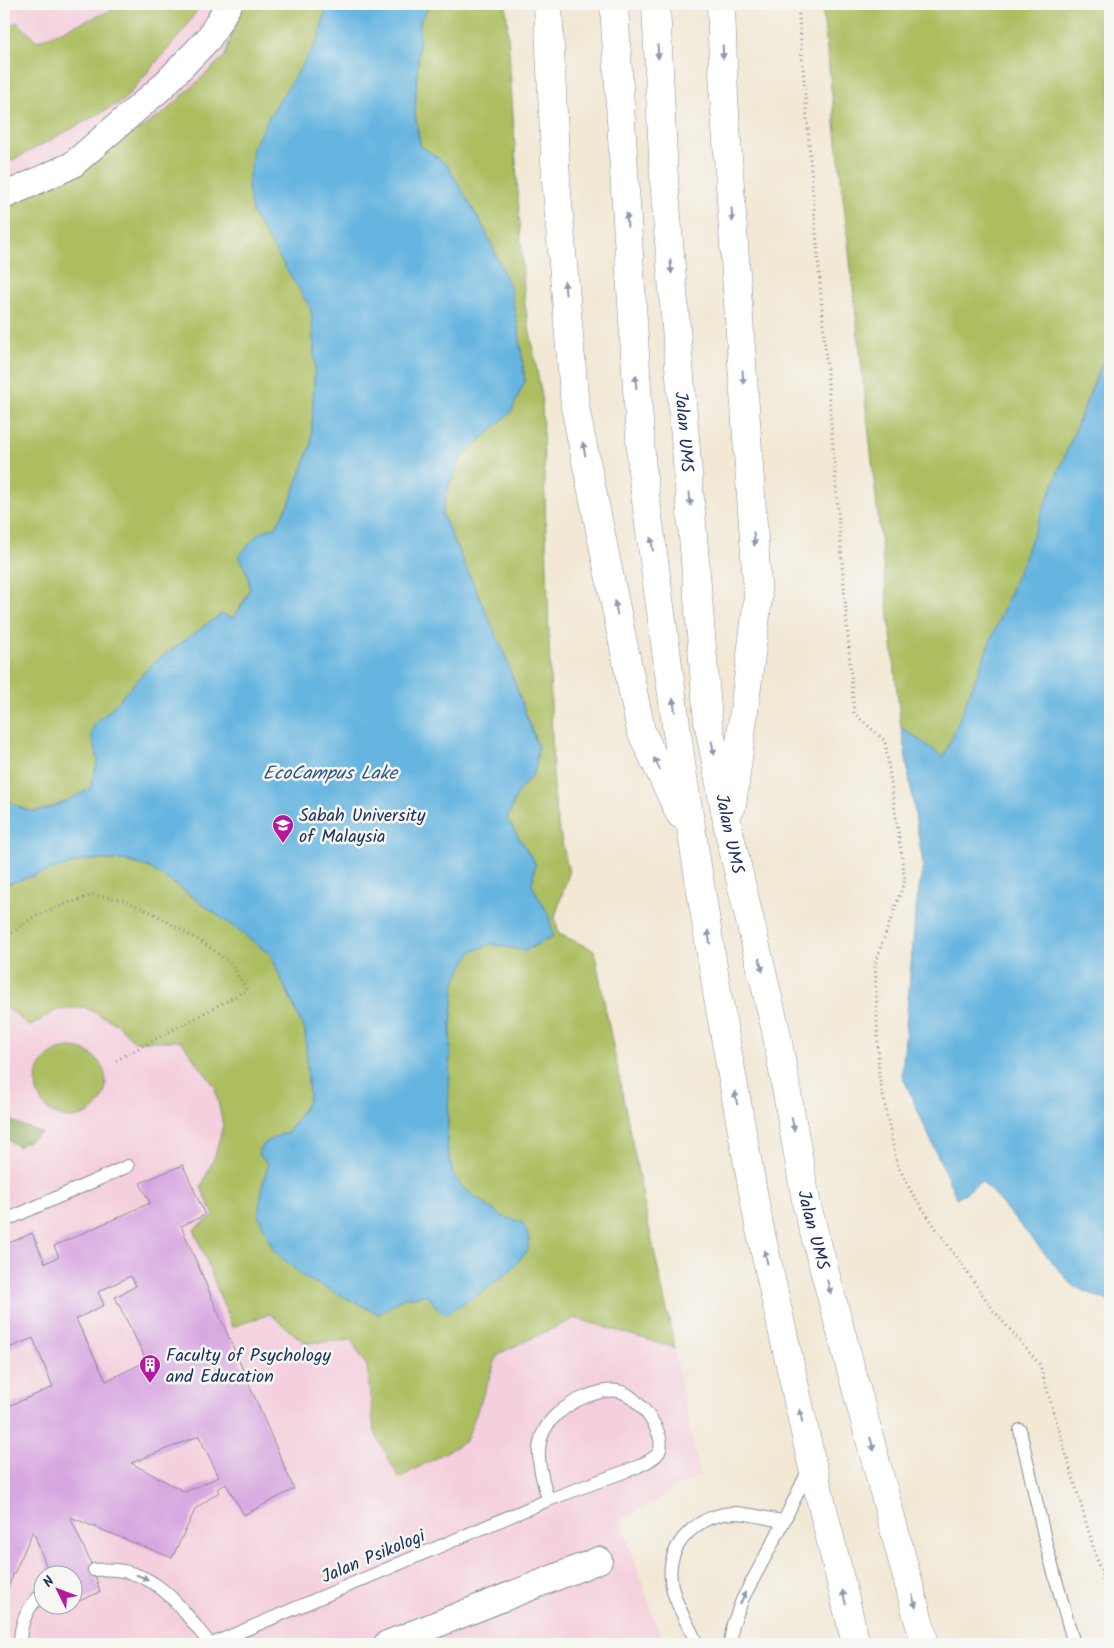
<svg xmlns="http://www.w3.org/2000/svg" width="1114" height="1648" viewBox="0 0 1114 1648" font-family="Kalam,sans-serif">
  <rect width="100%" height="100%" fill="#f6f6f2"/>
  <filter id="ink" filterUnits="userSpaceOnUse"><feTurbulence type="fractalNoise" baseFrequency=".02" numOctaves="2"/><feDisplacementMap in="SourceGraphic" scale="10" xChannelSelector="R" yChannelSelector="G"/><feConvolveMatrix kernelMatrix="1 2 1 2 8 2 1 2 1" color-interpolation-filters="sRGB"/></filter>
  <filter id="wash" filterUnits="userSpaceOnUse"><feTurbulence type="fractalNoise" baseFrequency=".0096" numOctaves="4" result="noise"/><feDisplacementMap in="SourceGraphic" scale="20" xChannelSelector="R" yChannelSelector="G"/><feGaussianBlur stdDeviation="1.12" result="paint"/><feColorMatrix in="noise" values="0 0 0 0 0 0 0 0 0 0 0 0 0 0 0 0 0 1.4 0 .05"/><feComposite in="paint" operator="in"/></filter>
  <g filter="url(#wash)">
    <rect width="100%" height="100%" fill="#f2e8d4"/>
    <!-- built -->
    <path fill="#f4cfdd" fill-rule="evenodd" d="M4 4H506L525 305 542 398 553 772 556 815 569 873 555 917 559 934 594 950 647 1218 700 1475 621 1520 663 1644H4ZM42 1576H72V1606H42Z"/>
    <!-- green -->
    <path fill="#acbe61" stroke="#647660" d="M127 4H201L184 30 123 101 4 165V28L17 22 37 41Z
      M241 4H327L319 39 267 120 286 266 311 309 315 363 311 445 289 504 276 526 258 534 248 576 250 591 233 618 221 614 152 664 108 712 95 723 98 760 90 788C78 795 45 814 32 811 22 810 12 803 4 797V205L65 178 164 113 225 56Z
      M431 4H506L525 305 542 398 553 772 556 815 569 873 555 917 559 934 594 950 647 1218 675 1348 575 1318 498 1354 466 1441 399 1478 374 1431 367 1366 351 1340 305 1343 270 1314 232 1327 194 1229 214 1216 201 1187 215 1156 223 1125 215 1087 181 1041H134L117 1024 84 1007 57 1010 29 1027 16 1014 4 1007V885L84 860H123L148 867 182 889 270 954 305 1031 309 1099 288 1133 280 1135 265 1143 259 1155 265 1160 268 1165 263 1183 379 1314 403 1298 428 1295 438 1309 479 1294 509 1272 528 1250 522 1222 501 1216 462 1187 453 1174 447 1147 451 1025 455 981 470 952 491 944 525 951 553 936 549 916 532 885 535 863 507 819 518 792 535 771 538 747 502 648 442 514 448 487 460 459 511 412 525 381 519 333 510 287 483 226 447 165 420 145 415 113 420 21Z
      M822 4H1110V343L944 758 901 727Z
      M36 1083a35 35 0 1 1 70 0a35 35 0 1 1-70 0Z"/>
    <!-- forest -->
    <path fill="#89a557" stroke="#526a5a" d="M4 1118 42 1133 18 1147 4 1137Z"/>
    <!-- water -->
    <path fill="#66b5e0" stroke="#40729f" d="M327 4H431L420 21 415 113 420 145 447 165 483 226 510 287 519 333 525 381 511 412 460 459 448 487 442 514 502 648 538 747 535 771 518 792 507 819 535 863 532 885 549 916 553 936 525 951 491 944 471 952 455 981 451 1025 447 1147 453 1174 462 1187 501 1216 522 1222 529 1237 528 1250 509 1272 479 1294 445 1314 438 1309 428 1295 403 1298 379 1314 305 1278 274 1251 258 1215 263 1183 268 1165 265 1160 259 1155V1149C267 1141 277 1135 288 1133L309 1099 305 1031 270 954 182 889 148 867 124 860H84L4 885V797C12 803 22 810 32 811 45 814 78 795 90 788L98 760 91 733 95 723 108 712 152 664 221 614 234 618C252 588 255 589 239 556L258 534 276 526 289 504 311 445 315 363 311 309 252 213 248 185 253 148 267 120 319 39Z
      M1110 343V1302L1073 1286 982 1181 957 1199 902 1075 915 916 923 864 901 727 944 757Z"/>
    <g id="blocks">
      <!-- building -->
      <path fill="#d7a5e0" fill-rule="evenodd" d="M183 1165 205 1215 181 1226 294 1489 244 1515 226 1484 217 1489 219 1492 196 1508 172 1558 70 1517 94 1570 100 1592 72 1604V1576H50L33 1531 4 1596V1408L53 1387 33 1338 4 1350V1245L32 1233 45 1263 59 1257 54 1246 150 1203 140 1183ZM131 1276 136 1286 115 1297 147 1361 106 1381 76 1319 104 1305 98 1292ZM199 1436 219 1477 185 1492 131 1463Z"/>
    </g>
  </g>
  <g filter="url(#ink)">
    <use href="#blocks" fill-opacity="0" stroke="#868c99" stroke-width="1"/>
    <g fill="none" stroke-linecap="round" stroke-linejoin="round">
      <!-- lane casing -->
      <g stroke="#868c99" stroke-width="14">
        <path id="lane" d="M4 1221 128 1166
          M1020 1430 1047 1548 1074 1644
          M94 1570C154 1564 177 1603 210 1644
          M20 1644C20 1625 27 1607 42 1594
          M212 1644 548 1500 637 1467C644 1463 655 1459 659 1452 668 1435 638 1397 622 1392 609 1388 596 1393 585 1397 574 1401 564 1408 556 1415 529 1441 540 1469 548 1500
          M697 1644C689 1625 673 1601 671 1580 666 1544 699 1514 734 1513 750 1513 767 1519 783 1521
          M730 1644 733 1624 743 1598 779 1531 810 1467"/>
      </g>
      <!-- street casing -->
      <g stroke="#868c99" stroke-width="28">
        <path id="street" d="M4 196 72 165 162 87 209 38 229 4
          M387 1644 599 1560"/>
      </g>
      <!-- highway casing -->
      <g stroke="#868c99" stroke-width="29">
        <g id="highway">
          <path d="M548 4 556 180 575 407 641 731 680 814"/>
          <path d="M614 4 642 471 683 777 718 998 759 1225 812 1464 856 1644"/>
          <path id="s1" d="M656 4 664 180 708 721 729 832 776 1031 807 1206 925 1644"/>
          <path d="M721 4 724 97 758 599 732 806"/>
        </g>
      </g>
      <!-- path -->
      <path stroke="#868c99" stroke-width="3" stroke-dasharray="1 4" stroke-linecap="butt" d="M798 4 854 713 885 741 905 880 875 963 879 1076 897 1164 913 1195 994 1311 1040 1365 1110 1604
        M4 939 35 916 69 903 93 895 123 900 153 913 208 946 230 963 247 990 115 1061"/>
      <!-- lane -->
      <use href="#lane" stroke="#fff" stroke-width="12"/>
      <!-- street -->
      <use href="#street" stroke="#fff" stroke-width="26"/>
      <!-- highway -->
      <use href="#highway" stroke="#fff" stroke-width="28"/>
    </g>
    <!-- one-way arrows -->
    <defs><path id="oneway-solid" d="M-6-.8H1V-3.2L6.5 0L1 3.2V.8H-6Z" transform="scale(1.25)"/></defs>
    <g fill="#8d97ae">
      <use href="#oneway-solid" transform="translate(658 52) rotate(87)"/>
      <use href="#oneway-solid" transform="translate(723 52) rotate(88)"/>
      <use href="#oneway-solid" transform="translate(732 215) rotate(86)"/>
      <use href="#oneway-solid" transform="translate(627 220) rotate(-93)"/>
      <use href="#oneway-solid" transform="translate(671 267) rotate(85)"/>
      <use href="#oneway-solid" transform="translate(565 288) rotate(-95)"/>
      <use href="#oneway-solid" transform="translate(743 377) rotate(86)"/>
      <use href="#oneway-solid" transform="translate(636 382) rotate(-93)"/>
      <use href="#oneway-solid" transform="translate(584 449) rotate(-101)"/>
      <use href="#oneway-solid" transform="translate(690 499) rotate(85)"/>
      <use href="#oneway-solid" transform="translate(754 539) rotate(86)"/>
      <use href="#oneway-solid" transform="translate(652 544) rotate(-98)"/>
      <use href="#oneway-solid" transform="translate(616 608) rotate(-101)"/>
      <use href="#oneway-solid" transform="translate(674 705) rotate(-98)"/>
      <use href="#oneway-solid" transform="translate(713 748) rotate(79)"/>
      <use href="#oneway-solid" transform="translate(657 764) rotate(-116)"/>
      <use href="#oneway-solid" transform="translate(709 937) rotate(-99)"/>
      <use href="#oneway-solid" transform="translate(761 965) rotate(77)"/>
      <use href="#oneway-solid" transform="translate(736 1098) rotate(-100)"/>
      <use href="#oneway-solid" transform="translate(793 1124) rotate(80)"/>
      <use href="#oneway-solid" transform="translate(766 1257) rotate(-102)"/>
      <use href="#oneway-solid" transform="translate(829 1287) rotate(75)"/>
      <use href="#oneway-solid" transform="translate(801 1416) rotate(-102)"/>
      <use href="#oneway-solid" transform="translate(872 1444) rotate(75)"/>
      <use href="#oneway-solid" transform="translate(142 1577) rotate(23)"/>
      <use href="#oneway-solid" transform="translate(844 1597) rotate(-104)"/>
      <use href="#oneway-solid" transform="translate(743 1598) rotate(-65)"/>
      <use href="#oneway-solid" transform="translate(914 1601) rotate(75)"/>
    </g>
  </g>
  <!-- icons -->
  <defs>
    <g id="university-pin" transform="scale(1.125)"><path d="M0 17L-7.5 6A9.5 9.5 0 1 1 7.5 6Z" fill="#b5179e" stroke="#f6f6f2"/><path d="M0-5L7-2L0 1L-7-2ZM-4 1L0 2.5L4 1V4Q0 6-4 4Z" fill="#fff"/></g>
    <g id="building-pin" transform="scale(1.125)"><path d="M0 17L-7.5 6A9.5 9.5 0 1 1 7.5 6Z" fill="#b5179e" stroke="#f6f6f2"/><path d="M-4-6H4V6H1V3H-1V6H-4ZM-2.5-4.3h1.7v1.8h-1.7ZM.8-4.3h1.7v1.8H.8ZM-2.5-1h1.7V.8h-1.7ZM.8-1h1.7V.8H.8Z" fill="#fff"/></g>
  </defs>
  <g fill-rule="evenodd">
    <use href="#university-pin" x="283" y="825"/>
    <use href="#building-pin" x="150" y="1365"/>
  </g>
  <g text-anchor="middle" stroke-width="5" stroke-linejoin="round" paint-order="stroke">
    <!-- street labels -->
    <g font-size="18" fill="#1b2f5e" stroke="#f6f6f2">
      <text dy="6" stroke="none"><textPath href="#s1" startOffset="429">Jalan UMS</textPath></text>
      <text dy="6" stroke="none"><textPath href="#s1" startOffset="834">Jalan UMS</textPath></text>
      <text dy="6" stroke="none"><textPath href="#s1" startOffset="1239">Jalan UMS</textPath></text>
      <text transform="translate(373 1556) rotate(-23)" y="6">Jalan Psikologi</text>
    </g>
    <!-- poi labels -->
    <g font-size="18" fill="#1b2f5e" stroke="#f6f6f2" text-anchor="start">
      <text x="299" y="821">Sabah University<tspan x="299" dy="21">of Malaysia</tspan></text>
      <text x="166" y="1361">Faculty of Psychology<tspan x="166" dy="21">and Education</tspan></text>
    </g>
    <!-- water labels -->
    <g font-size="19" font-style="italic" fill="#325785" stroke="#f6f6f2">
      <text x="330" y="779">EcoCampus Lake</text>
    </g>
  </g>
  <!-- margin -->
  <rect width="1114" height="1648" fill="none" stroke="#f6f6f2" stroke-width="20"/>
  <!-- north arrow -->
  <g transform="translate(58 1590) rotate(312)"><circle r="24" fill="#f6f6f2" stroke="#9ea6b7"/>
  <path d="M0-4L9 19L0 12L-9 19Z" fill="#b5179e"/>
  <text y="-8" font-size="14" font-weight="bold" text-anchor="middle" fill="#1b2f5e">N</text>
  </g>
</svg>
